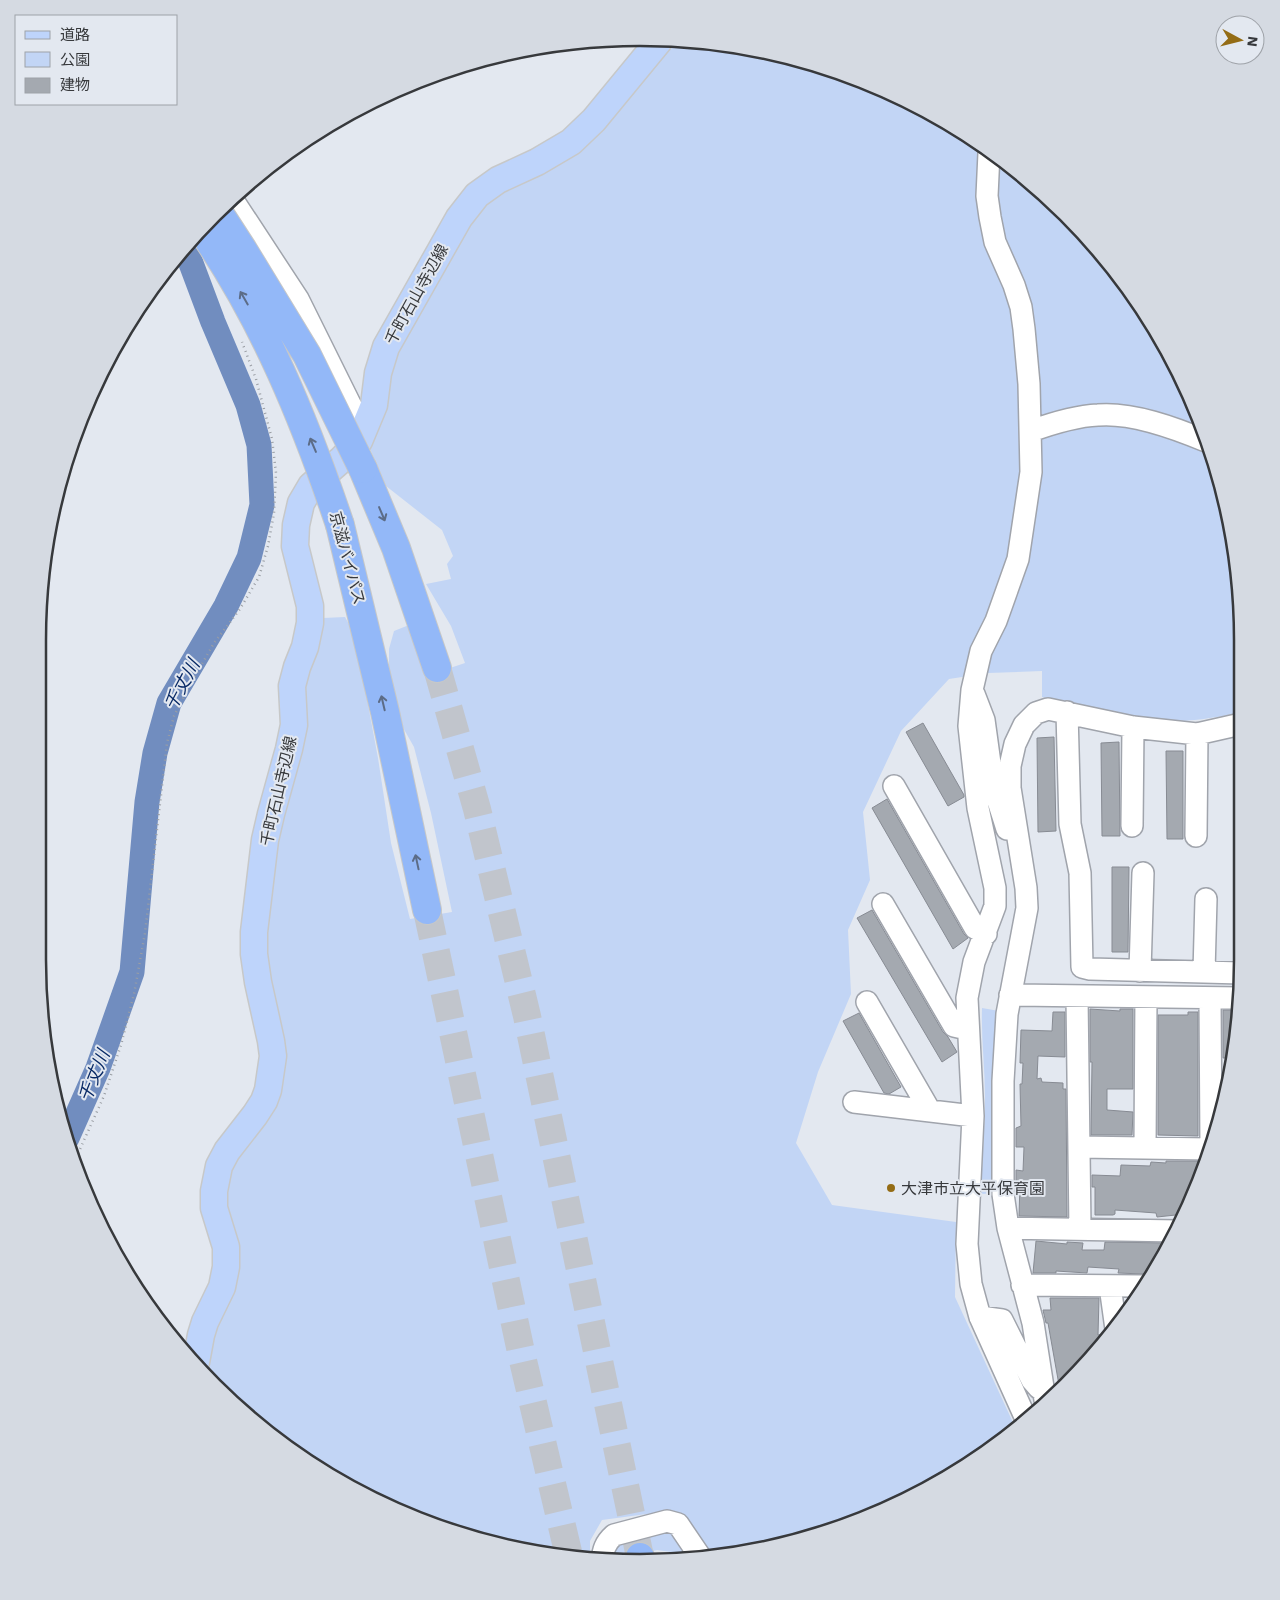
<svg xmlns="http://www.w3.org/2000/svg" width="1280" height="1600" viewBox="0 0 1280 1600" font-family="'Work Sans','Noto Sans JP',sans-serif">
  <rect width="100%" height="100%" fill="#e3e8f0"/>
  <!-- green -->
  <path fill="#c2d5f5" d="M667 41 718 43 833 69 941 118 1037 187 1118 273 1180 373 1222 484 1241 601V712C1222 717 1188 722 1168 721 1125 718 1084 706 1042 697V671L988 673 949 679 901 731 863 812 870 880 848 930 851 994 818 1072 796 1143 832 1205 956 1222 955 1297 1016 1429 1007 1438 907 1500 758 1551 707 1554 669 1511 602 1520 590 1541V1559L484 1542 339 1482 214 1386 203 1372 219 1203 226 1173 273 1101 266 980 265 922 299 695 323 618 345 617 355 635 378 758 391 843 410 919 452 912 431 813 414 747 401 724 389 675V649L394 631 409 625 421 646 426 676 465 663 451 626 426 584 451 579 447 564 453 556 442 530 386 486 367 442 391 361 460 231 494 196Z
    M982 1008 999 1011 1000 1193 981 1194C982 1161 985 1129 985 1097 985 1067 981 1038 982 1008Z
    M672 1528 695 1555 673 1556 671 1552 657 1550 622 1558 624 1560 610 1561V1551L628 1538Z"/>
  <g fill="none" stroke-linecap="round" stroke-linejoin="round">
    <!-- river -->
    <path stroke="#718dbf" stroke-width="25" d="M67 1138 98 1068 132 972 147 802 155 753 169 703 226 606 249 558 262 505 259 445 248 405 213 322 186 250V244"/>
  </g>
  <!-- building -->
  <path fill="#a4a9b0" stroke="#878b93" d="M923 723 964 795V797L948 806 906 732Z
    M1054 737 1056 831 1038 832 1037 738Z
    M1119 742 1120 836H1102L1101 743Z
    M1166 751H1183V839H1167Z
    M887 799 964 934 968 938 953 949 872 808Z
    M1112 867H1129L1128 952H1112Z
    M872 910 943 1032 948 1037 957 1052 942 1062 857 918Z
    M1090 1009 1120 1011V1009H1133V1089H1107V1110L1133 1112 1132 1135H1091L1092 1062H1090Z
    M1223 1010H1239L1231 1058H1223Z
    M1053 1012H1065V1057L1038 1056 1037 1079 1041 1078 1042 1082 1063 1083V1089H1066L1067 1217 1019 1216 1020 1183H1016V1170L1023 1171 1024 1147H1016V1128L1021 1126 1020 1084H1022L1023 1063H1020L1021 1030 1052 1031Z
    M1188 1012H1198V1136L1158 1135V1015H1188Z
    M859 1013 901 1087 889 1094 884 1093 843 1021Z
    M1166 1161H1205L1185 1214 1157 1217 1156 1213 1115 1210V1214L1113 1215H1095V1187H1092V1175L1120 1176 1121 1165 1150 1166 1151 1162 1166 1163Z
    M1036 1241 1067 1244V1242L1083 1243 1082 1250H1104L1105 1242 1170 1243 1150 1276 1143 1274 1118 1273 1119 1269 1088 1267 1087 1273 1056 1271V1273H1033Z
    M1050 1298H1099L1098 1335 1105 1334 1107 1338 1059 1385 1048 1323H1046L1043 1310H1051Z"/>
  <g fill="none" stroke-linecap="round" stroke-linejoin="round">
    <!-- highway-tunnel -->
    <path stroke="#c1c5cc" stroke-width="28" stroke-dasharray="28 14" stroke-linecap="butt" d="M437 668 477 809 527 1016 640 1557
      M427 910 521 1352 569 1556"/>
    <!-- minor casing -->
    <g stroke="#a0a4ac" stroke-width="24">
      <path id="minor" d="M989 153 987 196 990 217 995 242 1014 285 1021 307 1024 329 1029 384 1031 472 1018 559 996 621 981 651 972 690 969 726 978 808 995 888V906L974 962 967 998 973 1116 967 1244 971 1284 980 1317 1026 1419
        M233 200 298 299 355 414 367 425
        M1031 431C1053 423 1075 416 1098 415 1132 412 1175 428 1206 441
        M974 694 984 720 993 785 1007 829
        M1067 712 1070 824 1080 873 1082 967 1090 969 1241 973
        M894 786 975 928 986 934
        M1132 826 1133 727
        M1196 836 1197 734
        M883 904 954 1026 967 1029
        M1140 971 1143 873
        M1204 972 1206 899
        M1010 995 1241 998
        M1077 996 1080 1229
        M1210 998 1211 1146
        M867 1002 930 1111
        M854 1102 973 1116
        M1079 1147 1209 1149
        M1145 1148 1146 997
        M1008 1228 1178 1231
        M1022 1285 1143 1286
        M1110 1286 1116 1329
        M980 1317 1002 1320 1032 1380 1039 1388
        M1045 1400 1033 1323 1008 1228 1003 1194V1081L1007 1014 1027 908 1026 888 1010 788V766L1015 744 1024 725 1036 713 1048 709 1133 727 1197 734 1241 724
        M602 1561C603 1550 605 1543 614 1535L667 1521 678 1524 699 1555"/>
    </g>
    <!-- major casing -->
    <g stroke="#c7c8c8" stroke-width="29">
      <path id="major" d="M196 1362 201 1335 205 1322 222 1287 226 1267V1247L214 1208V1191L219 1166 227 1151 255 1115 264 1101 268 1090 273 1056 271 1041 258 982 254 954V932L265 840 271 814 289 749 294 725 292 686 297 667 305 647 310 623V606L295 546 296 525 301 503 311 486 342 459 359 441 374 405 378 373 386 347 459 218 477 195 498 180 537 162 571 142 594 120 659 41"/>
    </g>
    <!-- highway casing -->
    <g stroke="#c7c8c8" stroke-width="30">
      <path id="highway" d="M363 469 396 548 437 668
        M340 525 385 712 427 910
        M640 1557V1559"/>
    </g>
    <!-- path -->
    <path stroke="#9a9ea4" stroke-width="2.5" stroke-dasharray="1 4" stroke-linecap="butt" d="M76 1158 104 1096 121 1045 134 994 145 933 167 743 174 716 191 683 214 643 240 609 259 577 268 546 274 513 276 473 272 439 256 379 242 342"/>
    <!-- minor -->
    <use href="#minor" stroke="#fff" stroke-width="21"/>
    <!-- major -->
    <use href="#major" stroke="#bed4fb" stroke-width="26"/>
    <!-- highway -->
    <use href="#highway" stroke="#93b8f8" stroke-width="28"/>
    <!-- highway-bridge casing -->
    <g stroke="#c7c8c8" stroke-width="30" stroke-linecap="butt">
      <path id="highway-bridge" d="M219 213 243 250 307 355 363 469
        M201 229C264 320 305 421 340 525"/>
    </g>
    <!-- highway-bridge -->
    <use href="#highway-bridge" stroke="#93b8f8" stroke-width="28"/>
  </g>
  <!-- one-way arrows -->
  <defs><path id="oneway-shaft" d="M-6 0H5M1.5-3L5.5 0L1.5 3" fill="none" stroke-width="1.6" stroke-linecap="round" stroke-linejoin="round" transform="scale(1.25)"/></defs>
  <g stroke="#5c6c87">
    <use href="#oneway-shaft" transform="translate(244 298) rotate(-120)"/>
    <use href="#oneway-shaft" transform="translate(313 445) rotate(-113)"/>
    <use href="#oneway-shaft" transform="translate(382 514) rotate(67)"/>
    <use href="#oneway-shaft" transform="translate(383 703) rotate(-103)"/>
    <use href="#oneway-shaft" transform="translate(417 862) rotate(-102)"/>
  </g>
  <!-- markers -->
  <circle fill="#946c15" stroke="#e3e8f0" stroke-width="2" cx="891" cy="1188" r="5"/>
  <g text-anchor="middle" stroke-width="4" stroke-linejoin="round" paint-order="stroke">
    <!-- street labels -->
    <g font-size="16" fill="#37393c" stroke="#e3e8f0">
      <text transform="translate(416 294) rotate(-61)" y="6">千町石山寺辺線</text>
      <text transform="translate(348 558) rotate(75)" y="6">京滋バイパス</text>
      <text transform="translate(278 791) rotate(-77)" y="6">千町石山寺辺線</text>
    </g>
    <!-- poi labels -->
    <g font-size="16" fill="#37393c" stroke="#e3e8f0" text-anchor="start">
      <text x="901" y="1194">大津市立大平保育園</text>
    </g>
    <!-- water labels -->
    <g font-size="18" font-style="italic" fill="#082965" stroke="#e3e8f0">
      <text transform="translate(182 685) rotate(-62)" y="6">千丈川</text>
      <text transform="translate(94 1076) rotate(-68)" y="6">千丈川</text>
    </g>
  </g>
  <!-- crop -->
  <path d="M0 0H1280V1600H0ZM640 46H640A594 594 0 0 1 1234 640V960A594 594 0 0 1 640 1554H640A594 594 0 0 1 46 960V640A594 594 0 0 1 640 46Z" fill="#d5dae2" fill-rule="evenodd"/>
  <path fill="none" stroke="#37393c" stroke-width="2.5" d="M640 46H640A594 594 0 0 1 1234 640V960A594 594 0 0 1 640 1554H640A594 594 0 0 1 46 960V640A594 594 0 0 1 640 46Z"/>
  <!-- legend -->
  <rect x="15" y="15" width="162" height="90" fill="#e3e8f0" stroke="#9ea2a8"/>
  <rect x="25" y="31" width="25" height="8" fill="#bed4fb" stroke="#9ea2a8"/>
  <text x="60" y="40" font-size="15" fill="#37393c">道路</text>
  <rect x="25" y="52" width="25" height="15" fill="#c2d5f5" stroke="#9ea2a8"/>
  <text x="60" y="65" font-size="15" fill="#37393c">公園</text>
  <rect x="25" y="78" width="25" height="15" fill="#a4a9b0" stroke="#9ea2a8"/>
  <text x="60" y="90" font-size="15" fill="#37393c">建物</text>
  <!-- north arrow -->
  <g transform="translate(1240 40) rotate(97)"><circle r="24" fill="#e3e8f0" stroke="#9ea2a8"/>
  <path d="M0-4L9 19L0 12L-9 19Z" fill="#946c15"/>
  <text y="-8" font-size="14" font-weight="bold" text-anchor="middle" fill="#37393c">N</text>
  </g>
</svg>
